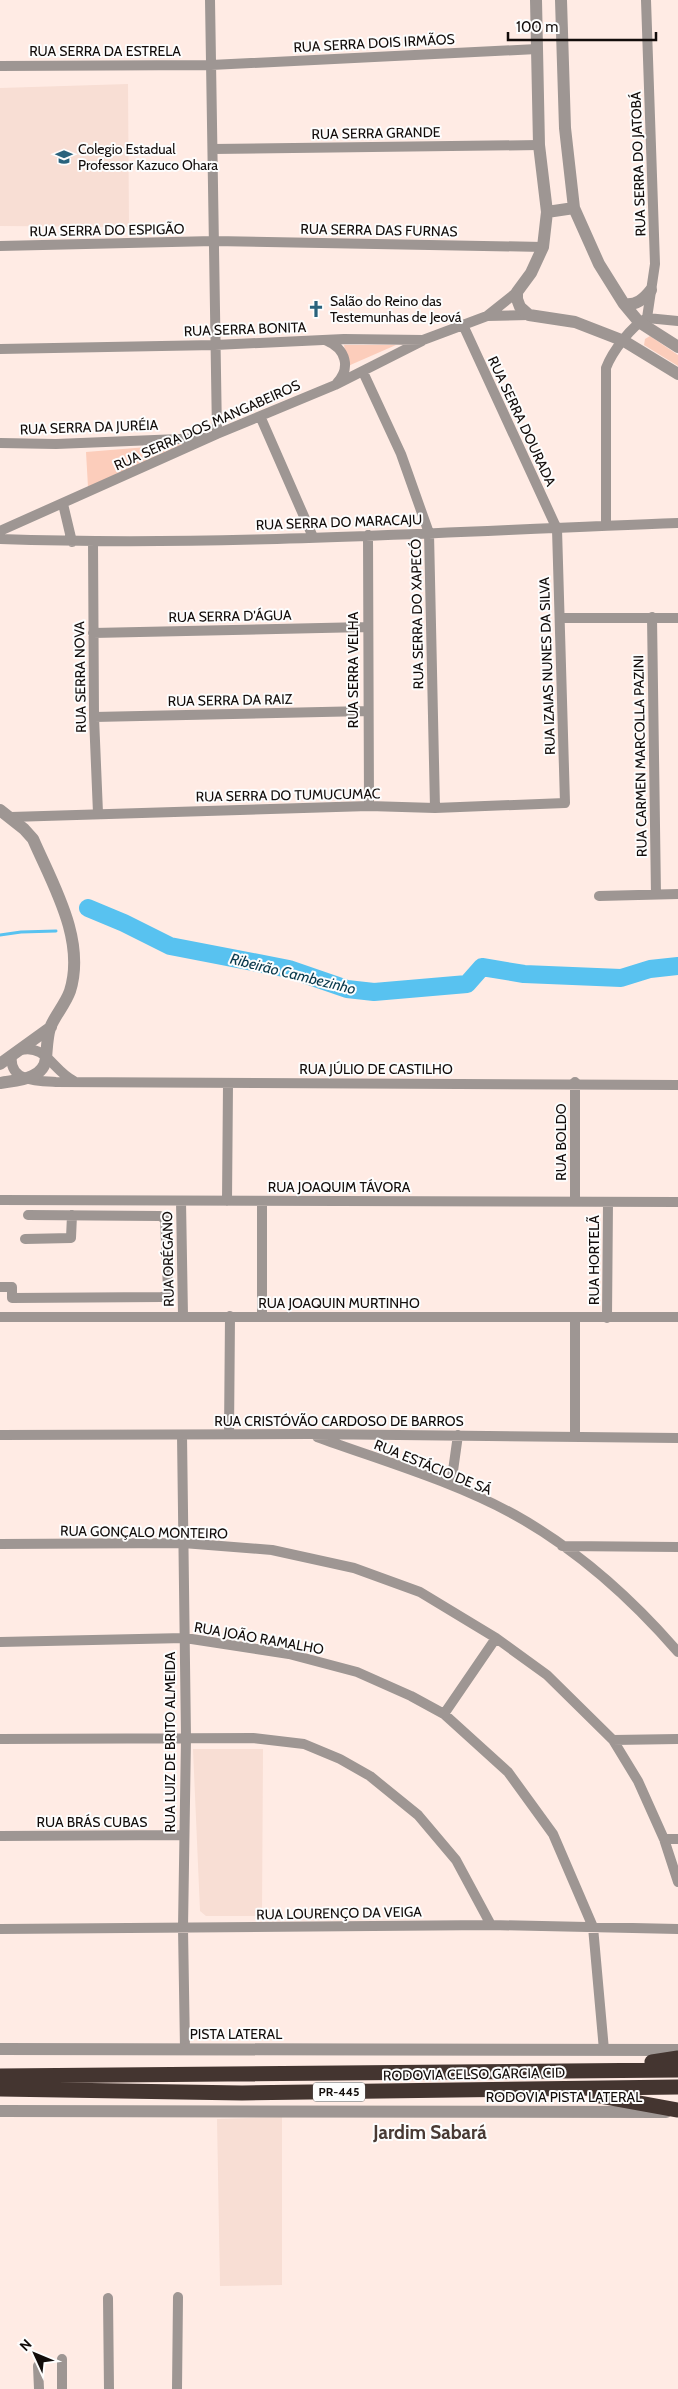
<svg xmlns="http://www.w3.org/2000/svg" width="678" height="2389" viewBox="0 0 678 2389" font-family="Cabin,sans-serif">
  <rect width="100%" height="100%" fill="#ffebe4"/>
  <!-- built -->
  <path fill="#f8ded4" d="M128 84 129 227 0 226V88Z
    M193 1749H263L262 1916H206L200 1911Z
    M282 2117V2285L220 2286 217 2119Z"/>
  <!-- green -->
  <path fill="#fccdbb" d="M650 336 678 355V366L644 345 645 339Z
    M344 345H396L348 366Z
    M184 444 88 487 86 452Z"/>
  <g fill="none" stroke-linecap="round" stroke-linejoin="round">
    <!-- stream -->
    <path stroke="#58c2f0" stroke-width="3" d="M0 935 21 932 56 931"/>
    <!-- river -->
    <path stroke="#58c2f0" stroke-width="18" d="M88 908 124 923 170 946 289 969 347 989 374 992 467 984 482 967 524 974 621 978 650 969 678 966"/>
    <!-- minor -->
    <path stroke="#9e9693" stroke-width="10" d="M210 0 217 434
      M0 66 211 65 537 49
      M213 149 539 145
      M0 246 214 241 543 247
      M487 316 517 292
      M647 318 678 321
      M327 341C346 349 351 368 337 383
      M0 349 215 345 344 339 423 340 487 316 529 315
      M363 372 401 454 429 533 435 808
      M260 416 313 537
      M0 443 56 444 204 438
      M63 504 72 542
      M606 526V368C612 352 632 325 647 318L655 264 646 0
      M0 531 217 434 335 385 422 341
      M368 535 369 806
      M0 539C226 547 452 531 678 523
      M93 541 94 717 98 813
      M652 617 656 895
      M560 618H678
      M93 633 366 627
      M94 717 367 711
      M11 817 369 806 435 808 565 803 557 529 463 325
      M599 896 678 894
      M21 1050C46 1044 53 1071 74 1081
      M12 1055C8 1081 36 1081 56 1082L678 1085
      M0 1200 678 1202
      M181 1201 183 1316
      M227 1201 228 1084
      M575 1201V1082
      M25 1239 71 1238 72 1215
      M0 1287H12V1298L162 1297 166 1295 168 1289 165 1219 160 1216 28 1215
      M262 1316V1201
      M0 1317H678
      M575 1318V1437
      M607 1318 608 1202
      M229 1434 230 1316
      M0 1435 309 1434 678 1438
      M182 1435 186 1738 183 1928 185 2049
      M317 1437C383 1461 453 1481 515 1515 576 1549 632 1599 678 1652
      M451 1485 458 1435
      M0 1544 183 1543 272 1550 354 1568 420 1592 496 1638 547 1675 613 1740 638 1781 664 1839 678 1882
      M562 1546 678 1547
      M0 1642 185 1638 289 1654 357 1672 411 1696 444 1714 508 1772 553 1834 593 1927 604 2050
      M444 1714 496 1638
      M0 1739 253 1738 304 1744 340 1759 370 1776 418 1815 456 1860 491 1925
      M613 1740 678 1739
      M0 1836 184 1835
      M664 1839H678
      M0 1929 491 1925 678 1929
      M108 2298 109 2389
      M38 2366 39 2389
      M62 2389V2359
      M177 2389 178 2297"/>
    <!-- tertiary -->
    <path stroke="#9e9693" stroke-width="12" d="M536 0 539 145 547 212 543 247 531 273 517 292V299L520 307 529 315 575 322 624 341 678 374
      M561 0 565 128 574 208 599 264 624 304 639 322 678 347
      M547 212 574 208
      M624 304C636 306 644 299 651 290
      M0 810 24 829 33 839C53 885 86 940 70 991 65 1005 55 1015 50 1028 47 1038 47 1048 46 1058 44 1080 16 1080 0 1083
      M0 1064 51 1027
      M0 2049 678 2050
      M0 2111 666 2112"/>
    <!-- motorway -->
    <path stroke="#443530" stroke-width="15" d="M652 2062 678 2058
      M0 2076 678 2070
      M0 2089 242 2093 678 2087
      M595 2095 678 2110"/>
  </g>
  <!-- icons -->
  <defs>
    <g id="school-bare" transform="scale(1.35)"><path d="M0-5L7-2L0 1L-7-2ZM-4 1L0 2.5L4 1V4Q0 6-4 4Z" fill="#29627c" stroke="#fdfdfd" stroke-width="2.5" paint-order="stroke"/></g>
    <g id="church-bare" transform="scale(1.35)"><path d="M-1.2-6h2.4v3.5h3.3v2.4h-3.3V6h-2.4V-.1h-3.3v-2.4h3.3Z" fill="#29627c" stroke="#fdfdfd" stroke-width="2.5" paint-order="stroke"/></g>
  </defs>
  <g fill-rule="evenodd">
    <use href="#school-bare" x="64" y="157"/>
    <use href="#church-bare" x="316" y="309"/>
  </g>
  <g text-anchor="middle" stroke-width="4" stroke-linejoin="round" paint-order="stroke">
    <!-- shield labels -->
    <rect fill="#fdfdfd" stroke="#585453" stroke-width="1" x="313" y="2082.5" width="52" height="19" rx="4"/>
    <g font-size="12" font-weight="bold" fill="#120c0a">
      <text x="339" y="2096">PR-445</text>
    </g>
    <!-- street labels -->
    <g font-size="14" fill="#120c0a" stroke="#fdfdfd">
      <text transform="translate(374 43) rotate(-3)" y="5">RUA SERRA DOIS IRMÃOS</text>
      <text x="105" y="56">RUA SERRA DA ESTRELA</text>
      <text transform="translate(376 133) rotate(-1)" y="5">RUA SERRA GRANDE</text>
      <text transform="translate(638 164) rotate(-92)" y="5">RUA SERRA DO JATOBÁ</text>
      <text transform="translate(107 230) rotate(-1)" y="5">RUA SERRA DO ESPIGÃO</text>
      <text transform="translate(379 230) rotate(1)" y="5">RUA SERRA DAS FURNAS</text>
      <text transform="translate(245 329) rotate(-2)" y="5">RUA SERRA BONITA</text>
      <text transform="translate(522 421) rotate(65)" y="5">RUA SERRA DOURADA</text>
      <text transform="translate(207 425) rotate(-24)" y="5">RUA SERRA DOS MANGABEIROS</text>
      <text transform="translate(89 427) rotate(-2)" y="5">RUA SERRA DA JURÉIA</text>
      <text transform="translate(339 522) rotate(-2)" y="5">RUA SERRA DO MARACAJU</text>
      <text transform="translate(417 614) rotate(-91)" y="5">RUA SERRA DO XAPECÓ</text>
      <text transform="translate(230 616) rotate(-1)" y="5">RUA SERRA D'ÁGUA</text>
      <text transform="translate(547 666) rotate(-92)" y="5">RUA IZAIAS NUNES DA SILVA</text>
      <text transform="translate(353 670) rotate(-90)" y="5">RUA SERRA VELHA</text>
      <text transform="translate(80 677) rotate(-91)" y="5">RUA SERRA NOVA</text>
      <text transform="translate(230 700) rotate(-1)" y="5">RUA SERRA DA RAIZ</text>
      <text transform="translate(640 756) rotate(-91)" y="5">RUA CARMEN MARCOLLA PAZINI</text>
      <text transform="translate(288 795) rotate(-1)" y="5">RUA SERRA DO TUMUCUMAC</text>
      <text x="376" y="1074">RUA JÚLIO DE CASTILHO</text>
      <text transform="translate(561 1142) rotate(-90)" y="5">RUA BOLDO</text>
      <text x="339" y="1192">RUA JOAQUIM TÁVORA</text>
      <text transform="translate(168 1259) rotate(-91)" y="5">RUA ORÉGANO</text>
      <text transform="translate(594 1260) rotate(-90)" y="5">RUA HORTELÃ</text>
      <text x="339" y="1308">RUA JOAQUIN MURTINHO</text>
      <text x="339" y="1426">RUA CRISTÓVÃO CARDOSO DE BARROS</text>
      <text transform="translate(433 1467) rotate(22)" y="5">RUA ESTÁCIO DE SÁ</text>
      <text transform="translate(144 1532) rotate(1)" y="5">RUA GONÇALO MONTEIRO</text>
      <text transform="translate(259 1638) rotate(10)" y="5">RUA JOÃO RAMALHO</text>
      <text transform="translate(170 1742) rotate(-90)" y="5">RUA LUIZ DE BRITO ALMEIDA</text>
      <text x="92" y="1827">RUA BRÁS CUBAS</text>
      <text transform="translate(339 1913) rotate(-1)" y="5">RUA LOURENÇO DA VEIGA</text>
      <text x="236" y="2039">PISTA LATERAL</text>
      <text transform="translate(474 2074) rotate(-1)" y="5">RODOVIA CELSO GARCIA CID</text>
      <text x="564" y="2102">RODOVIA PISTA LATERAL</text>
    </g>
    <!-- poi labels -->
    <g font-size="14" fill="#120c0a" stroke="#fdfdfd" text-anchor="start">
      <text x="78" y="154">Colegio Estadual<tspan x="78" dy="16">Professor Kazuco Ohara</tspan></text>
      <text x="330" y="306">Salão do Reino das<tspan x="330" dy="16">Testemunhas de Jeová</tspan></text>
    </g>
    <!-- water labels -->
    <g font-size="15" font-style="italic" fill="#09394c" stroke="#fdfdfd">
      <text transform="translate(293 974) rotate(14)" y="5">Ribeirão Cambezinho</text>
    </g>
    <!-- district labels -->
    <g font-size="19" font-weight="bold" fill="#493a34" stroke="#fdfdfd">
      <text x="430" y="2139">Jardim Sabará</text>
    </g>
  </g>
  <!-- north arrow -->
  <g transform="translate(35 2354) rotate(314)" stroke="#fdfdfd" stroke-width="4" paint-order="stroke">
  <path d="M0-4L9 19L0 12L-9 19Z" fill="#120c0a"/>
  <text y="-8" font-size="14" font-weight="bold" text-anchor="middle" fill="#120c0a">N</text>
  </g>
  <!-- scale -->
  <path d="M508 32v8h148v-8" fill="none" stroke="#120c0a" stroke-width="2.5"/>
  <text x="516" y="32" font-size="15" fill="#120c0a" stroke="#fdfdfd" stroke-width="4" paint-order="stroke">100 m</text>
</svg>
